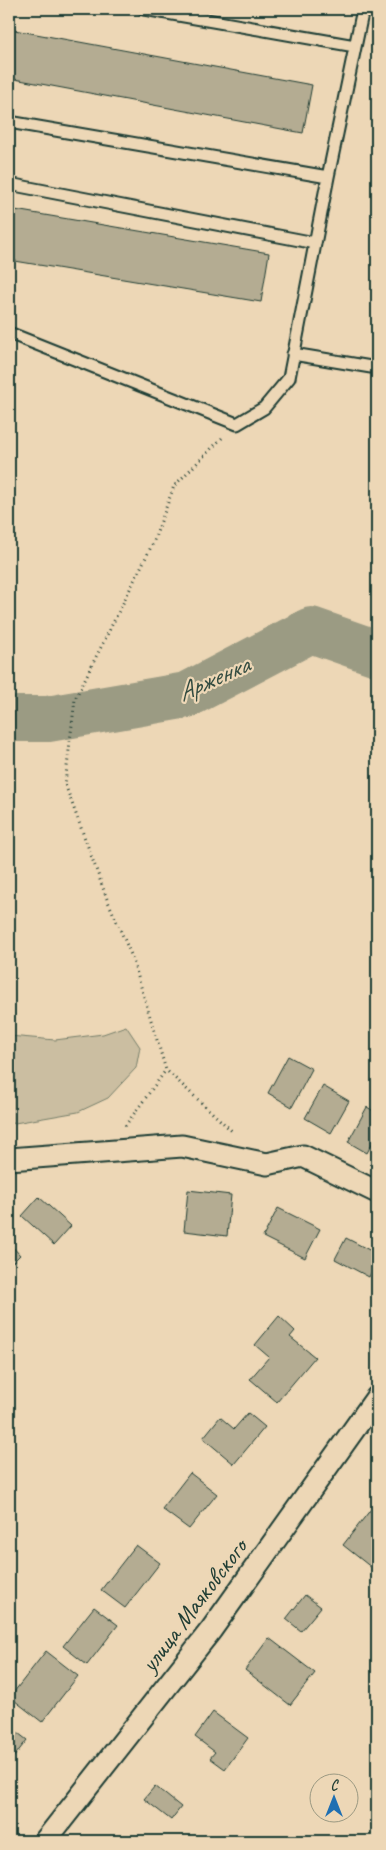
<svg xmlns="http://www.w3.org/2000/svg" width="386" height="1850" viewBox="0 0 386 1850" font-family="Caveat,sans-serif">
  <rect width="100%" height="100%" fill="#edd7b6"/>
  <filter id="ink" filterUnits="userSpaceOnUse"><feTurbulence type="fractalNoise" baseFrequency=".02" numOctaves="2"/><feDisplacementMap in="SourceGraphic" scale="10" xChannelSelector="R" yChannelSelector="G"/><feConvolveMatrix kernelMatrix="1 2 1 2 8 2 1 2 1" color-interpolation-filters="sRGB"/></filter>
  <g filter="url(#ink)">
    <!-- green -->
    <path fill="#cbbea1" stroke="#757e6a" d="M126 1026 140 1047 136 1068 108 1098 78 1112 9 1124V1036L55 1040 103 1034Z"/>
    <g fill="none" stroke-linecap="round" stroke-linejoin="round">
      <!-- river -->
      <path stroke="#9b9b83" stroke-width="46" d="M9 719H48L187 695 311 630 377 653"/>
    </g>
    <!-- building -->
    <path fill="#b4ac92" stroke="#1f3d34" d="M9 29 312 85 303 133 9 78Z
      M9 209 269 253 261 302 9 260Z
      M288 1056 312 1069 292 1107 268 1093Z
      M323 1086 349 1101 331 1133 305 1118Z
      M367 1107 377 1113V1134L367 1153 348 1142Z
      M188 1190 231 1195 227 1236 184 1231Z
      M39 1197 71 1226 54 1245 22 1216Z
      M278 1208 320 1229 305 1258 263 1237Z
      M346 1238 377 1254V1261L369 1277 335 1259Z
      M9 1243 20 1255 9 1266Z
      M279 1316 295 1331 290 1337 315 1357 277 1402 250 1379 269 1357 255 1345Z
      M248 1413 265 1427 234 1464 203 1438 220 1417 234 1429Z
      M190 1473 217 1494 189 1529 162 1509Z
      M375 1504 377 1506V1572L343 1545Z
      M136 1545 160 1563 125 1608 101 1590Z
      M305 1595 321 1607 301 1631 286 1619Z
      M94 1607 118 1625 87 1665 63 1646Z
      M269 1638 315 1673 290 1705 245 1670Z
      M46 1651 78 1676 42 1722 10 1697Z
      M213 1712 248 1738 225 1769 210 1758 215 1752 195 1737Z
      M9 1726 27 1740 9 1763Z
      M155 1786 181 1807 171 1820 144 1799Z"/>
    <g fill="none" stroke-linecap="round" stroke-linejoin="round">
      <!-- lane casing -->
      <g stroke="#1f3d34" stroke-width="15">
        <path id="lane" d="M144 9 355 46
          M9 122 328 177
          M9 184 315 243
          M9 333 237 424 264 408 289 378 328 177 363 9
          M293 354 371 367"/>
      </g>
      <!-- street casing -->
      <g stroke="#1f3d34" stroke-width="25">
        <path id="street" d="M9 1159 182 1146 267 1164 303 1156 377 1192
          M45 1841 211 1630 377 1397"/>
      </g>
      <!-- path -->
      <path stroke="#1f3d34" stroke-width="3" stroke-dasharray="1 4" stroke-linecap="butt" d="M222 438 174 486 153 543 75 699 65 784 107 899 132 957 166 1070 233 1132
        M125 1126 166 1070"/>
      <!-- lane -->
      <use href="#lane" stroke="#edd7b6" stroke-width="11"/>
      <!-- street -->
      <use href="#street" stroke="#edd7b6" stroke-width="21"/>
    </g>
  </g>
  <g text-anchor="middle" stroke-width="4.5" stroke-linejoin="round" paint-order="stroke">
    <!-- street labels -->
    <g font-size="25" fill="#1f3d34" stroke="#edd7b6">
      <text transform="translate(193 1605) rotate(-53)" y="9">улица Маяковского</text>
    </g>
    <!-- water labels -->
    <g font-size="26" font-style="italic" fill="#324b40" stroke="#edd7b6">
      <text transform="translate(213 678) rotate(-24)" y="9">Арженка</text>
    </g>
  </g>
  <!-- margin -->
  <rect width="386" height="1850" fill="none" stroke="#edd7b6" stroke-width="30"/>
  <rect x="15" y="15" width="356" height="1820" fill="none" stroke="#1f3d34" stroke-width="2" filter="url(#ink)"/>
  <!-- north arrow -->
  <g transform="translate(334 1798)"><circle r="24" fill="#edd7b6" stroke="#9b9982"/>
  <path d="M0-4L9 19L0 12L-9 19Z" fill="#1f6fb2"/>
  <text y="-8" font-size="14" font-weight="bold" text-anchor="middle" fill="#1f3d34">С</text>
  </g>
</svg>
